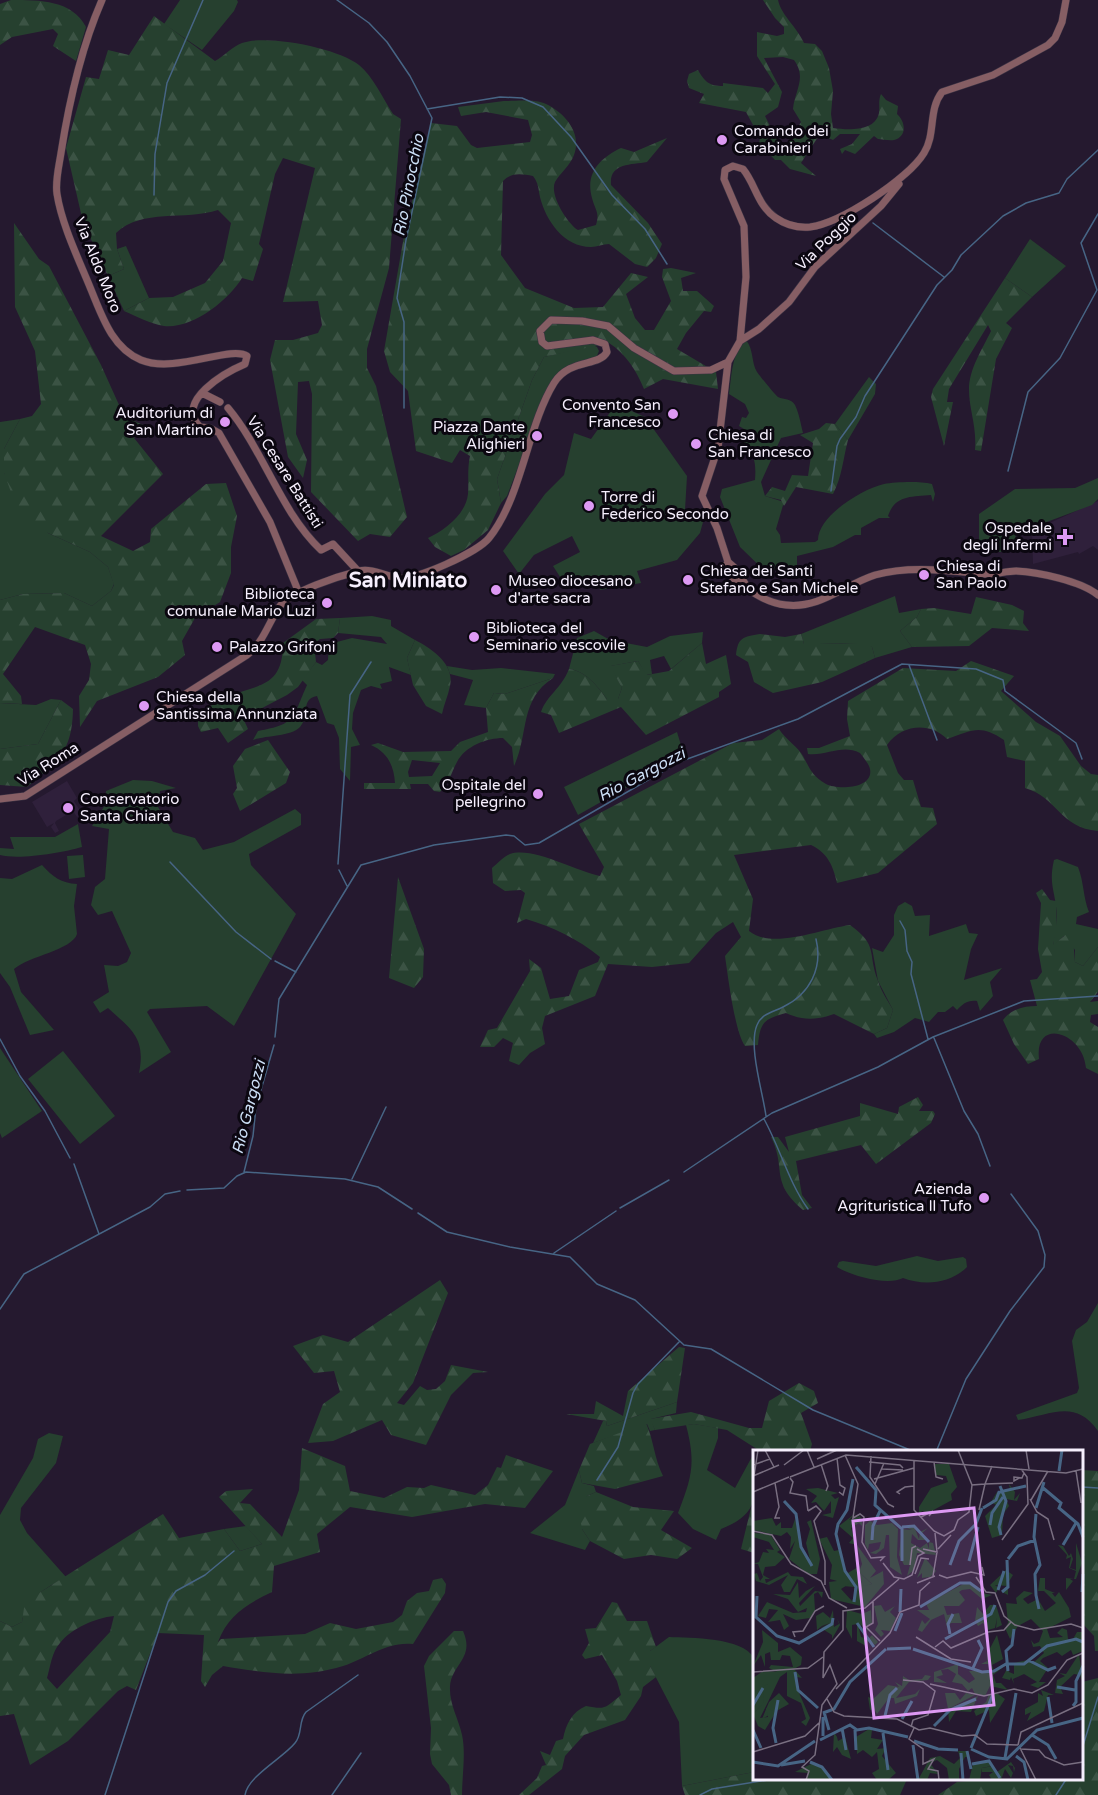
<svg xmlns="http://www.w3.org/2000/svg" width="1098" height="1795" viewBox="0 0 1098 1795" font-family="'Varela Round',sans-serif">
  <defs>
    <pattern id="forest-firs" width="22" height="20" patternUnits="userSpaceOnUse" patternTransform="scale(1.5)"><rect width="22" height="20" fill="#26402f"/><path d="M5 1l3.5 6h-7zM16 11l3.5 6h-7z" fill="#3b5344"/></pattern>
  </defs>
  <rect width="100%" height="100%" fill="#25192f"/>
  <!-- built -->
  <path fill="#2f203b" d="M1098 501V550L1093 546 1079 554 1078 552 1033 564 1032 531Z
    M67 781 77 798 74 801 82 814 77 817 73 811 56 821 55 823 59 831 55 833 51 827 54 823 47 827 32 802Z"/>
  <!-- green -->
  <path fill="#26402f" d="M180 0H237L238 2 234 11 202 50 164 24Z
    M1030 239 1066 266 1032 297 1005 278Z
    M126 246 149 298 124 311 108 276 124 269 117 249Z
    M746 340C754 350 751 362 757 372 759 375 776 396 778 397 784 400 791 398 795 405 799 413 801 425 803 433L781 438 761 482 765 496 784 502 776 529 780 535 781 543 815 542 818 540C818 516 862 489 884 484 896 482 919 481 932 484L935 494 933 502 931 495C911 497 895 495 888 516L890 518H879L861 528V535H855L833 547 797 556V566L793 572 785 573 774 569 773 579 740 547 720 497 722 489 755 480C756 466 756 450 740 446L749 432 739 426 742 417 746 418 749 413 745 404 729 394C732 374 731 355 746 340Z
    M593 345 597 347 599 351 596 358 567 366 549 386 507 496 501 503 497 479 532 380 544 357Z
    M869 377 876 384 875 394 848 440 835 424Z
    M616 404 645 417 687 476 685 510 703 522 700 533 677 560 637 571 641 583 600 590 596 576 566 586 553 566 580 552 572 536 534 555 519 574 503 551 545 494 564 475 574 433 591 439Z
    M20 419 4 449V473L48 533 90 552 108 567 114 584 111 591 92 606 64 593 23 594 0 600V422Z
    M1098 478V499L1092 505 1015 534 1019 551 979 553V514L1015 489 1075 488Z
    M895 596 899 613 921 609 917 617 900 631 912 647 875 658 872 647C850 640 827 645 804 644L801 634Z
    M372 616 391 620V626L415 640 407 658 411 675 389 667 392 681 380 684 382 689 371 686 361 690 353 713 352 729 360 745 351 747 350 781 340 769 339 738 334 725 327 723 317 696C300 699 310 716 300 727 290 737 267 735 253 740L258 731C297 724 292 718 307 685L302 680 316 662 322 665 328 660 329 644 352 638 387 644 381 637 338 633 340 618Z
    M594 631 610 640 647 647 670 636 703 632 702 643 671 669 664 656 650 660 652 674 646 675 638 661 611 666 622 688 618 699H607C597 686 586 671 569 669L577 638Z
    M447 666 472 670 501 668 555 674 553 678 505 694 494 693 486 708 464 705 473 680 450 674Z
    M51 699 61 700 38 744 0 749V703L36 705Z
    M677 732 684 755 578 815 564 787Z
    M133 780 152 781 176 788 160 791 158 807 173 832 195 838 203 850 234 842 295 809 301 814V825L249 854 251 865 296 914 234 1026 207 1006 150 1009 147 1012 171 1052 139 1073C146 1038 132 1030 108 1008L100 1013 93 1002 109 992 104 965 118 966 127 962 131 953 112 911 98 915 91 905 95 887 105 879 109 829 92 826 105 805 106 791Z
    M78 824 82 847C62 853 19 860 0 855V848L14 849 10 837H55Z
    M83 855 85 877 69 879 67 856Z
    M1057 859 1078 867C1084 882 1083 897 1089 912L1077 917 1076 924 1098 929V947L1083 966 1075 962V950L1064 936 1053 946C1054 935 1057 927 1057 917 1056 892 1048 885 1054 860Z
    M42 865C53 877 61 883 77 884L74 906 77 934C72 950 29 956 14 969L21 992 54 1030 30 1035 10 987 0 973V878L12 879Z
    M905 902 912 906 915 916 930 915 929 936 966 924 969 933 978 934 971 949 964 980 1002 968 990 982 993 996 980 1011 977 1001C967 1000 963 1004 957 1010L953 1006 945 1012H938L929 1022 915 1018 894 1032 877 1038 874 1034 887 1028 893 1010 878 981 872 948 883 952 894 935V915L898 906Z
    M0 1048 42 1111 2 1138 0 1133Z
    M63 1051 115 1116 80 1144 28 1079Z
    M917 1256 938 1261 963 1257 966 1259 967 1267C950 1284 924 1286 903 1278 888 1286 851 1276 837 1267L839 1262 843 1261 876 1266Z
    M1098 1303V1431C1075 1398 1051 1415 1018 1420L1016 1415 1077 1393 1079 1388 1072 1341 1076 1330 1087 1322Z
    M677 1402 676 1413 651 1419 655 1430 650 1431 647 1424 593 1443 603 1421H606L607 1426Z
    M694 1424 718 1428V1438L707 1470 735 1488 754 1453C754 1492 764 1512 721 1529L716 1540 693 1529 678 1513C692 1477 696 1463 686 1425Z
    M49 1433 63 1436 56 1463 21 1508 20 1520 27 1533 66 1577C45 1589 26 1597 22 1622L12 1627 0 1621V1515L33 1458 38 1439Z
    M579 1470 582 1483 594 1486 596 1492 587 1496 582 1529 590 1541 585 1550 530 1533 565 1505Z
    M246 1526 262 1544 240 1551 224 1529Z
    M669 1637C691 1638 742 1637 754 1658V1772L682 1786 679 1722 650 1666V1651Z"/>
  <!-- forest -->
  <path fill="url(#forest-firs)" fill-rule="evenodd" d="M11 0C40 0 72 0 86 27L76 61 53 46 58 34 53 29 12 37 0 45V4Z
    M763 0H778C781 15 797 27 804 43L815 44 822 51 829 68 833 91 831 114 833 128C848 130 875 132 879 113 880 106 878 101 881 94L886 100 898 106 897 114C905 121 908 136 894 140 889 141 882 139 878 139L874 136 855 154 845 150 842 154 840 149 852 144 860 134H840L833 140 820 134 801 163 816 176 790 169 781 160H775L759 143 760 138 746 112 699 103 704 94 689 88 687 81 689 74 698 70C705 82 709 86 723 86V83L763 88 768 93 775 84 757 56V32L777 36 784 34V27L775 18ZM783 57 794 60C807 78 795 90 793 109L801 122 786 148 780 146 765 116 778 107 782 92 764 58Z
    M154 16 215 61C224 56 233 46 242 43 267 34 338 48 359 65 373 76 383 99 393 114L401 119 389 268 367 349V368L376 386 407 517 390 537 370 534 358 541 311 492 312 394 309 381 298 382 296 434 307 460 303 478 288 457 270 360 275 340H293L318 333 322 325 318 301 283 302 315 168 283 158 275 174 259 244 263 249 253 281 242 278C228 301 192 329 164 326 151 324 136 316 124 311L149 298 173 297 205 283 223 261 231 223 218 210C185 221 142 208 116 233L117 249 124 269 108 276 83 222 66 148 86 77 99 79 108 50 129 55Z
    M504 101C516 101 535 99 546 104 566 114 582 133 574 155 570 166 560 173 555 182 549 195 568 224 578 230L596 225C600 212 595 210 592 198 585 173 600 158 621 148L634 152 667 138 647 162C630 165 609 163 611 185L648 223 662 244 656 258 647 267 635 264 609 244C603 244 597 247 591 247 564 247 546 221 540 197 538 188 539 184 533 176 522 174 511 172 503 181L501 255 525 288 574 308 603 307 631 273 648 277 626 294 635 318 645 330H654L671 301 662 277 663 269 671 268 696 273 681 278 683 291H697L714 306 711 312 704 311 686 333 677 349 716 372 718 389 663 379 644 389C636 370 626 354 609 343L544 357 532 380 497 479 501 503 488 530 464 550 451 556 435 547 428 538C445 530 466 514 468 494 469 481 467 470 470 456L460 450 452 463 416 451 408 391 390 372 384 351 405 230 431 123 457 126 471 145 477 148 530 142 532 135 528 120 486 112 461 116 458 107Z
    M14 223 39 259 49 266 101 365 124 416 145 426 134 438 163 474 101 536 133 551 150 542 151 529 206 484 226 483 237 516 231 547V573L220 602 195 618 182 641 185 655 158 677 97 701 80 727 79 696 89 680 91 664 85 645 35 627 3 674 21 696 22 704 0 703V600L23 594 64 593 92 606 111 591 114 585 108 567 90 552 48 533 19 514 4 473V449L20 419 32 416 41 404 35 351 15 307Z
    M1005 278 1032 297 1006 323 1012 328 996 359 981 451 975 450C977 426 969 410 969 389 969 369 983 348 991 331L988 325 949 389 947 402H953L944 446 931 397 933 389Z
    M826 423 835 424 848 440C843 459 842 477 833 494L796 487 784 506 781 500 765 496 772 487 785 491 792 475 808 476 813 443 800 435 819 429Z
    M976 597 1012 605 1024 611 1023 623 1029 631 992 628 969 646 912 647 900 631 917 617 921 609 934 608 971 614Z
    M340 618 338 633 333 638 320 639 314 644 316 662 298 687 287 695 243 718 248 729 228 743 218 728 201 732 198 726V714C207 709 216 701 226 697 260 684 283 687 283 643L316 619Z
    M760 634 785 637 801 634 804 644 865 643 872 647 875 658 822 682 773 693 754 682 748 662 736 655C738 637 743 637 760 634Z
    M415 640C431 648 455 664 450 686 448 696 444 704 442 714L426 706 413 685 407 658Z
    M702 643 706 664 726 655 731 684 719 692V697L646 735 621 707 559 733 551 715 541 712C547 695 561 689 569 669 586 671 597 686 607 699H618L622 688 610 666 638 661 647 675 669 671Z
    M971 661 1014 676 1001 691 1036 722 1060 736 1081 766 1091 774 1098 775V831C1060 828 1057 797 1025 788V761L1007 757 1004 740C980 724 973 730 947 739 930 722 902 724 887 745L898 773 904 780H913L921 807 933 808 937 824 878 873 837 883C833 866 828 853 811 845L734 855 753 899 749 931C772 950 821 929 850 925 879 946 867 952 878 981 881 991 888 1001 893 1010L887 1028 874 1034 834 1014C817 1020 803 1021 786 1013 765 1019 760 1021 758 1045L745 1046C735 1033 728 976 725 956L741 937 733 922 716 933 689 963 652 967 608 964 595 996 545 1016 542 1028 545 1044 530 1053 519 1065 509 1061 513 1043 503 1038 494 1047H480L488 1030 497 1028 530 971 529 959 541 968 550 999 569 996 579 970 598 962 600 957C578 939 553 927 526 919L517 923 525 893 521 890 505 891 493 883 492 868C498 863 503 857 510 854 532 846 576 871 600 876L604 867 579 824 733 743 762 740 779 729C785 739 799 748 803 756 810 769 812 776 826 784 837 790 874 789 870 769 869 764 863 757 860 753 842 744 827 756 808 754L807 748H819L850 736 847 719 848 701 903 668 956 671Z
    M553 678C519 700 529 734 514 766L512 747 503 738C487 738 465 746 457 762 451 773 449 784 440 792L434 791 428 784H410L411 789H364V783H395C394 765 387 752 371 745L378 743 403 752 451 751 460 742 488 732 486 708 494 693 505 694ZM412 760 440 763 432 776 409 777 408 772Z
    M61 700 73 709C72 752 59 760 27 787L0 785V749L38 744Z
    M268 740 290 772 286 783 240 811 233 794 237 788 233 766 245 749Z
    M398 877 424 949 423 977 414 988 389 978Z
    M1042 889 1050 900 1056 901 1057 928 1053 945 1068 933 1073 938 1075 962 1083 966 1098 947V992L1090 1002 1098 1001V1014L1091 1015 1090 1022 1098 1027V1074L1086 1068C1083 1032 1034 1017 1039 1059L1028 1064 1014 1044 1003 1020C1011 1009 1024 1006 1037 1006L1030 980 1037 979 1042 972 1038 949 1041 903 1036 893Z
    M918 1097 923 1105 919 1111H933L935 1114 931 1123 876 1164 861 1145 796 1161 802 1195 812 1208 803 1210C769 1181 787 1169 771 1137H778L789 1152 785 1137 860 1116V1103L898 1114 899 1107Z
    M440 1280 448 1293 413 1383 397 1403 404 1405 420 1386 427 1390 436 1389 445 1381 451 1365 488 1372 473 1373 451 1395 426 1445 391 1435 382 1420 333 1441 308 1443 323 1404 340 1392 334 1371 314 1373 293 1346 323 1335 348 1342Z
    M679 1347 685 1348 677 1402 607 1426 606 1421 566 1414H594L596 1401 623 1416 628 1391Z
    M799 1383 814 1391 818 1403 801 1413 812 1444 810 1451H760L727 1430 694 1424 655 1430 650 1419 691 1412 749 1428H762L769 1401Z
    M646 1423C654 1441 654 1458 663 1476L615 1489 582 1483 579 1470 590 1444Z
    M302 1448 345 1466 350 1491 384 1498 407 1487 424 1488 431 1485 475 1495 488 1485 497 1467 501 1468 506 1455 553 1471 525 1508 485 1504 412 1517 350 1507 317 1534 320 1552 274 1566 272 1592C247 1604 228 1615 218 1642L221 1639 305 1634 330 1623 356 1629 393 1622 402 1615 407 1601 417 1593 429 1591 433 1580 442 1578 446 1584 445 1593 413 1644C387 1641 367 1658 343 1666 300 1679 266 1673 223 1666L212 1675 205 1687 201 1681 204 1635 158 1633 136 1690 127 1686 118 1691 68 1741 30 1765 14 1714 0 1716V1621L12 1627 22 1622 24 1608 36 1595 163 1514 179 1538 224 1529 240 1551 262 1544 219 1497 226 1491 253 1489 240 1503 250 1504 282 1537 299 1490ZM114 1616 110 1632 57 1689 47 1678C50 1668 52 1651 60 1643 72 1628 95 1618 114 1616Z
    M1082 1470 1098 1471V1651H1095L1094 1636 1082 1623Z
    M596 1492 633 1507 674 1511 661 1530 692 1548 677 1559 651 1555 624 1559 590 1541 582 1529 578 1507 587 1496Z
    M754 1504V1553L741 1549 751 1508Z
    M612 1602 617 1603 627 1621H647L656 1647 650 1651V1666L656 1677 643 1687 641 1696 625 1720 584 1735 565 1756 562 1769 529 1795H519L537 1778 542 1766 546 1765 540 1751 550 1755 556 1741 563 1739C566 1724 572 1712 586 1706 606 1710 605 1708 621 1695L617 1681 602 1655 585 1659 582 1655 589 1643 585 1629 596 1628Z
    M454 1631H463C475 1658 452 1664 450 1686 449 1704 458 1717 462 1735 466 1753 462 1776 462 1795H451L449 1785 432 1764 430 1754 431 1728 424 1666 429 1656Z
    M1098 1678V1795H938L957 1782 996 1778H1082V1682Z
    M754 1772V1778L907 1779 900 1795H685L682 1786Z"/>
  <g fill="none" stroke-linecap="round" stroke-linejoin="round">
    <!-- stream -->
    <path stroke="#476585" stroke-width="1.5" d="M337 0 369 23 387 42 410 76 432 118 406 240 397 298 404 322V408
      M427 109 500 97 522 98 543 107 571 137 612 195 645 229 667 264
      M154 195 155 154 167 83 203 0
      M873 223 944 277
      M1008 471 1028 392 1060 358 1097 290 1081 243 1098 214
      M831 491 837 446 840 439 856 417 865 396 937 285 952 270 961 255 1003 216 1026 203 1059 193 1067 179 1098 150
      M909 665 937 740
      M170 862 236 932 271 959
      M338 864 350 695 371 662
      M339 870 347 886
      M900 921 905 930 907 951 912 962 911 974 928 1039
      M275 961 296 972
      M275 1037 279 999 361 865 434 845 506 835 514 836 525 845 539 843 679 762 798 719 902 664 976 669 1003 680 1005 691 1076 743 1082 759
      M934 1038 964 1111 978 1134 990 1166
      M0 1039 20 1076 45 1111 70 1158
      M766 1116C763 1093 748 1046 757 1025 761 1014 773 1012 783 1007 810 994 823 968 816 939
      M764 1119C780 1148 789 1183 808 1209
      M74 1164 99 1234
      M244 1172 253 1136 256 1107 274 1045
      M684 1172 772 1113 878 1067 933 1037 1024 1001 1098 996
      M352 1179 386 1107
      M187 1190 224 1188 237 1176 246 1172 345 1179 378 1187 412 1209
      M620 1208 669 1180
      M418 1213 447 1232 510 1247 570 1257 597 1284 635 1300 684 1345 711 1349 813 1410 915 1452
      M554 1253 616 1211
      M0 1309 24 1274 150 1207 165 1194 180 1191
      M936 1452 966 1379 1010 1311 1044 1267 1045 1255 1038 1231 1011 1194
      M597 1480 618 1447 633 1393 638 1384 679 1342
      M1082 1487 1098 1488
      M1082 1749 1098 1697
      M105 1795 168 1602 176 1591 205 1575 234 1551
      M245 1795C248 1776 283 1758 295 1743 303 1734 298 1721 306 1712L358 1675
      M332 1795 361 1753
      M700 1795 712 1789 780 1778
      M1056 1795 1067 1778"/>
    <!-- secondary casing -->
    <g stroke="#3c3344" stroke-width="8">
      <path id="secondary" d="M102 0C81 48 69 102 61 153 59 166 55 181 57 194 62 226 80 262 92 292 103 319 113 348 141 360 175 374 231 345 247 356L245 364C226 372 174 401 200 427L210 428 219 433 270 522 299 593
        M740 341 759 329 789 302 815 267 881 206 899 184
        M202 393 220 402
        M228 408C264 451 280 511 321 550L333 544 358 571
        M728 562 717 528 702 496 718 448 728 362 740 341 746 277 744 226 724 179 725 170 733 166 743 169C756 185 757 205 776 218 786 225 798 228 810 227 841 223 908 179 924 153 936 134 928 110 942 92L993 75 1048 45 1055 38 1062 22 1066 0
        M728 562 723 570C741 584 762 603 786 605 820 609 844 585 875 575 911 565 949 571 984 574 995 575 1005 571 1016 571 1038 572 1081 581 1098 595
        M728 562 736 569 746 585
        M0 799 25 796 247 655C264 642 268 623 280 606 292 591 339 576 359 571 372 568 385 576 398 578 415 581 478 552 489 538 522 497 527 427 554 383 570 358 599 367 607 352L605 344 593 340 547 346 542 342 540 331 551 320 582 321 608 326 634 348 674 371 711 370 728 362"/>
    </g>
    <!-- secondary -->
    <use href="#secondary" stroke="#865e64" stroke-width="7"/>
  </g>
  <!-- markers -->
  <g fill="#dd99f3" stroke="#0b0710" stroke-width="2">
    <circle cx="722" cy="140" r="6"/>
    <circle cx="673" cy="414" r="6"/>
    <circle cx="225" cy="422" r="6"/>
    <circle cx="537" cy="436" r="6"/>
    <circle cx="696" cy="444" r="6"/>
    <circle cx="589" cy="506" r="6"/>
    <path d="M1062 528h6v6h6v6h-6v6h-6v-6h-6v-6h6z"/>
    <circle cx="924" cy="575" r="6"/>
    <circle cx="688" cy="580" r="6"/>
    <circle cx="496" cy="590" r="6"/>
    <circle cx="327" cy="603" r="6"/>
    <circle cx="474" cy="637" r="6"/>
    <circle cx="217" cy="647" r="6"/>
    <circle cx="144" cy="706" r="6"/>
    <circle cx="538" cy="794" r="6"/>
    <circle cx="68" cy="808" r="6"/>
    <circle cx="984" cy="1198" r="6"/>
  </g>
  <g text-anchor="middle" stroke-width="6" stroke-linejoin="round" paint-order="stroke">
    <!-- poi labels -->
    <g font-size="15" fill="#f6effd" stroke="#0b0710" text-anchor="start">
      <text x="734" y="136">Comando dei<tspan x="734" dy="17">Carabinieri</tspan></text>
      <text x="661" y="410" text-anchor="end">Convento San<tspan x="661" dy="17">Francesco</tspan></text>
      <text x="213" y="418" text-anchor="end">Auditorium di<tspan x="213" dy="17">San Martino</tspan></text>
      <text x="525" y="432" text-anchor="end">Piazza Dante<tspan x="525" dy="17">Alighieri</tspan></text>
      <text x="708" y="440">Chiesa di<tspan x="708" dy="17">San Francesco</tspan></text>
      <text x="601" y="502">Torre di<tspan x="601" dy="17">Federico Secondo</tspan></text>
      <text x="1052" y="533" text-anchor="end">Ospedale<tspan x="1052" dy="17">degli Infermi</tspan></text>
      <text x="936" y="571">Chiesa di<tspan x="936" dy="17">San Paolo</tspan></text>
      <text x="700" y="576">Chiesa dei Santi<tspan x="700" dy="17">Stefano e San Michele</tspan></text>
      <text x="508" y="586">Museo diocesano<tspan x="508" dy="17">d'arte sacra</tspan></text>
      <text x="315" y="599" text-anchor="end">Biblioteca<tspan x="315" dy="17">comunale Mario Luzi</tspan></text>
      <text x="486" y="633">Biblioteca del<tspan x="486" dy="17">Seminario vescovile</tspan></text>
      <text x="229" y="652">Palazzo Grifoni</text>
      <text x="156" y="702">Chiesa della<tspan x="156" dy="17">Santissima Annunziata</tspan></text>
      <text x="526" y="790" text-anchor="end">Ospitale del<tspan x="526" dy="17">pellegrino</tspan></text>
      <text x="80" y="804">Conservatorio<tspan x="80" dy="17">Santa Chiara</tspan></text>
      <text x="972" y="1194" text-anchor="end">Azienda<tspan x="972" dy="17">Agrituristica Il Tufo</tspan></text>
    </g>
    <!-- street labels -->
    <g font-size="15" fill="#f6effd" stroke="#0b0710">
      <text transform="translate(826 241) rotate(-44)" y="5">Via Poggio</text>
      <text transform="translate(98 265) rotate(68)" y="5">Via Aldo Moro</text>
      <text transform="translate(285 472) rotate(58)" y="5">Via Cesare Battisti</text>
      <text transform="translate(48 764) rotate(-32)" y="5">Via Roma</text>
    </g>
    <!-- water labels -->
    <g font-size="16" font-style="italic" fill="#ccdff6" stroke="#0b0710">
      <text transform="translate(408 185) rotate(-79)" y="6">Rio Pinocchio</text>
      <text transform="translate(641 774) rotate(-28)" y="6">Rio Gargozzi</text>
      <text transform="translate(248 1107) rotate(-76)" y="6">Rio Gargozzi</text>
    </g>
    <!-- district labels -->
    <g font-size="21" font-weight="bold" fill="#f6effd" stroke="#0b0710">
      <text x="408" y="587">San Miniato</text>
    </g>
  </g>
  <!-- overview -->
  <g transform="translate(753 1450)">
    <rect width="330" height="330" fill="#25192f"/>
    <path d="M181 14H196L204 37 198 44 199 50 175 63 169 61 166 65V57L178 38 195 32 193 26 183 25ZM256 34 262 42 261 50 267 43 264 51 253 49 256 56 250 64 249 85 239 88 232 66 243 55 238 52 244 42 257 39ZM323 93 329 113 323 129H317L320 131 313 140V128L321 129 323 121 316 118 318 107 313 109 314 105 305 95 310 96 316 106 318 103 320 109 317 118 323 120ZM172 108 183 121 177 127 169 128V123L164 128ZM107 116 106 122 119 134 101 141V137L90 136 96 130 93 124ZM128 155 132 162 142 156 137 162 143 168 137 181 128 180 131 184 128 187 122 180 125 174 121 156ZM80 160 81 177 86 174 84 168 87 175 79 189V185L68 178 77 173 69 176 64 180 63 166 70 162 77 168ZM94 160 109 164 118 160 119 173 113 176 118 183 108 175 106 179 108 187 115 189 119 185 125 192 122 195 116 189 113 196 104 191V174L99 175V189L93 177ZM244 185 250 209 239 215 241 221 235 214H228L234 211V204ZM326 204 330 233 327 225 321 224 307 237 310 244 302 243 304 230 312 226 306 223 313 224ZM10 221 34 222 27 227 15 252V234L11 253 0 264V228ZM26 243 36 254 9 269 16 252ZM192 243H202L207 250 213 243 222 245 195 259ZM81 282 84 287 85 291 92 287 98 309 89 305 84 297 80 302ZM236 311 239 316 229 318 227 330H216L220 314Z" fill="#26402f"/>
    <path d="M65 38 85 43 78 45 82 49 86 47 80 68 69 65 78 63V51L71 61 63 52 58 53 64 46 53 39ZM104 62 96 70 107 66 109 72V76L106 73 98 78 103 95 96 93 100 88 86 76ZM19 68 23 76 28 72V78H39L42 69 49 99 57 110 53 93 57 79 54 72 58 70 67 109 64 124H55L36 109 42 91 37 99 38 87 34 82 28 86 0 80V71ZM117 71 124 75 139 73 145 79 144 107 149 125 137 117 136 85H133L131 98 123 104 117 103 126 99 128 92 116 94 115 100 112 94V75ZM161 76 166 89 167 82 175 78 169 83 175 90H165L159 84 158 93 167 98 174 93 176 99V92L180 93 183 105 164 103 161 120 154 126 157 115H151L146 105 149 79 159 80 151 77ZM0 83 17 84 27 100 24 102 32 107 22 116 12 117 10 125 17 129H12L13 133 35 122 38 126 50 127 54 134 44 129 37 142H31L28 135 35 125 16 135 3 131 1 124 4 123 7 131 10 127 5 114H0L6 112 10 102 16 103 13 99 21 100 16 92 0 87ZM74 87 81 101 86 100 92 122 99 132 88 139 99 151 105 137 119 134 106 122 109 114 104 95 123 121 117 128 130 121 131 134 112 157 78 149 76 132 84 131 77 129 79 115 66 89ZM253 120 260 125 255 133V145L249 142 254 136 242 135 246 138 243 143 237 135ZM287 128H292V139L302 143H299L302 147 306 142 316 158 318 167 294 179 297 188 310 187 304 183 309 178 314 180 315 189H320L324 182H330V201L320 205 318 200 309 206 304 202 290 208 287 211 295 218 286 232H293L285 238 277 235 284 232 271 224 260 229 261 234 258 227 257 230 249 228 255 217 256 222 261 224V213L275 210 280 213 291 203 287 196 280 197 278 190 281 194 286 192 290 181 278 169 265 176 257 189 252 178 255 173 253 153 264 154 263 148 271 141 280 143 270 149 275 154 285 149 292 161 303 153 291 141H285ZM45 132 46 148 53 141 62 136 46 153 47 156 62 141 70 142 69 148 65 142 61 144 62 160 57 168 43 170 30 164 36 176 31 180 27 170 15 172 25 160 16 159 13 168 5 166 14 152 40 163 53 162 54 158 45 162 35 149 20 144 37 145ZM214 132 229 143 239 145 229 149 217 139 209 140 206 142 212 150 206 156H191L194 165 206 163 209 173H198L194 177 191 164 178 170 169 182 165 180 169 170 172 174 177 169 164 160H176L173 154ZM237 155H243L249 175 243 178 244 168 242 178 235 180 230 173 225 176 222 171 224 157 230 164ZM9 180 25 193V202L37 197 49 207 48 215 41 219 49 228 44 227 43 236 57 268 53 276 48 272 53 269 48 253 34 246V222L26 223 16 218 18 215 40 217 37 206 29 205 27 210H18L17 202 12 204V217L8 205 0 216 10 192ZM205 214V224L216 233 222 229 216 221H241L253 215 240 225 243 233H248L255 240 237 236 232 246 222 244 219 238 215 241 209 234 199 232 203 224 195 219 188 220 190 225 183 227 194 233 181 232V222ZM172 225 178 226 175 230 156 232 143 248 162 244 167 239 164 246 142 254 141 248H136L124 264 121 259 117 260 115 247 120 249 135 235 146 237 142 232 149 236 150 226 156 230 169 229ZM15 234V252L7 268 15 267 13 258 23 262 12 280 5 276 0 264 10 253 11 236ZM288 240 301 245H295L291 261 274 271 278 262 272 265V259L285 252V243L290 246ZM236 244H245L252 249 237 273 236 260 223 266 221 261 233 252ZM225 246 218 262 203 261 196 272 195 259ZM116 279 119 280 118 288 130 290 124 299 133 298 129 306 143 323 135 330H124L119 323 126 319 124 302 119 307 110 300 104 304 103 287ZM205 301H215L216 307H212L206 319V330H196L194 318 184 310 177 313 185 324 177 323 174 330H165L177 308 187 306 201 314 207 308ZM258 312 262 318 261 322 260 316 255 315 260 323 258 328 252 319 248 330H239L236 325 240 322H229V318L240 316 244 322ZM60 313 68 317 79 330H53L55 323 42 322Z" fill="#26402f"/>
    <path fill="none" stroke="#476585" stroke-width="3" d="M103 17 123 40 122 55 149 79V111M306 21 309 0M100 29 94 60 85 74 83 84 92 121 103 137 101 152M247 36 253 51 246 77 248 85M289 37 308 53 306 58 325 74 330 87M31 51 43 64 48 97 59 116M230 58 243 50 246 42 273 36M283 58 291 32M283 64 281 87 287 115 282 124 283 145 286 159M237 75 239 63 250 47M149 77 161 76 176 92M119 90 120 76 127 61M310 95 323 73M255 109 265 96 282 90M216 111 225 77M197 115 206 91 223 74 229 58M245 140 251 121M249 142 255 137 254 110M329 142 330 124M4 146 3 167 24 186 46 193 79 174 80 168M167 157 207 133H217L228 141M147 162 148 139M104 173 121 197M142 181 149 163M197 184 195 174 200 164M192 189 238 164 242 155M134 199 158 198M160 199 229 222 241 221 253 214H271L294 196 323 189 330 192M275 210 295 220 303 217M220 218 229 198 225 190M255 221 253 201 259 195 261 179M42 222 45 240 65 258M304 237 322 240M295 247 299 273M0 255 10 238M320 256 323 252V231L330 216M71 262 76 280M70 263 81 259 97 232 133 199M132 266 137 245 144 238M70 267V286M149 269 159 251M181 276 197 260 223 249M89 278 93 300M0 280 8 298M102 280 103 300M130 283 135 320M279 285 295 295 303 309M67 290 97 275 104 280 116 278 155 287M161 291 185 299 205 300M23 293 20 278 25 250M160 295 165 330M218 298 240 244M218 299 236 307 254 309 284 280 330 268M214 301 218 319M208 303 210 330M263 306 271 312 275 330M252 308 263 243M0 312 25 316 62 291M57 312 69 317 79 330M219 314 236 311 247 328M28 315 52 311"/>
    <path fill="none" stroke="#796f81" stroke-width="1.5" d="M12 0 21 17M54 0 61 17M205 0 219 35M273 0 276 19M92 5 105 34 100 68 107 64 111 67 109 92 118 108 131 107 127 111M118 6 117 27 135 54 141 57M84 8 87 35 92 38 90 45 86 42M64 9 84 0M161 11V60L181 81M116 12 147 15 150 18M181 12 183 27 190 29M68 14 75 36 73 41M0 15 17 9M31 15 51 0M129 19 150 20M323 21 328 53M0 26 26 15M1 26 5 0M37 27 93 5 313 23 330 19M37 28 40 32 37 43 53 46 55 61M266 28 261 31V27L269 28 271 23M121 29 161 18M22 33 26 57 22 68H27M122 34 131 13M0 42 36 27M147 44 144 42 152 37 161 36M277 49 284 62 295 69 301 90M278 50 295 21M226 60 232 34 260 33M55 61 63 56 68 61 61 71 72 111V135M168 67 180 61 176 66M0 81 19 85 38 114 68 131 76 148 94 158M181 81 191 86 201 80 205 70 216 62 219 35 232 34 239 16M249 90 275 54 274 27 268 19M170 99 184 102 182 83M185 99 198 85M130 113 141 127 151 129 159 125 165 106 171 103 164 99M157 115 159 98 163 96M162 124 168 108 176 109M186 125 194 128 218 122 231 125 229 117M180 126 184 102M223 127 233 142 242 143 251 166 262 175 281 180 318 174 330 178M164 133 182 126M120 152V173L113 177 127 191M42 187 40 182 50 181 62 161 71 156M163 187 198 209 218 212M182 197 190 191 198 198 235 182 251 180 258 172M0 222 55 218 70 207M150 230 170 232 182 241 175 265 160 270 158 277M177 234 231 246 261 239 279 243 295 235 314 210 330 203M83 239 137 183 147 162 166 155 167 141 177 132M74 249 81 262 91 266 144 269 166 280 177 278 209 286 222 285 234 294 265 295M161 278 156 289 170 299V314L181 309 175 319 185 321 186 330M265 295 268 282 330 253M267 298 283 330M267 299 286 300 292 307 311 315 330 312M0 302 52 286 67 272M53 330 56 321 49 317 62 305 69 255 84 234 77 215 70 228 71 202 90 180V161L112 158 146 129"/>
    <path fill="#dd99f3" fill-opacity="0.15" stroke="#dd99f3" stroke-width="3" d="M221 58 241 255 121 268 100 71Z"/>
    <rect width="330" height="330" fill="none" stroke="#f6effd" stroke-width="3"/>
  </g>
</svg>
